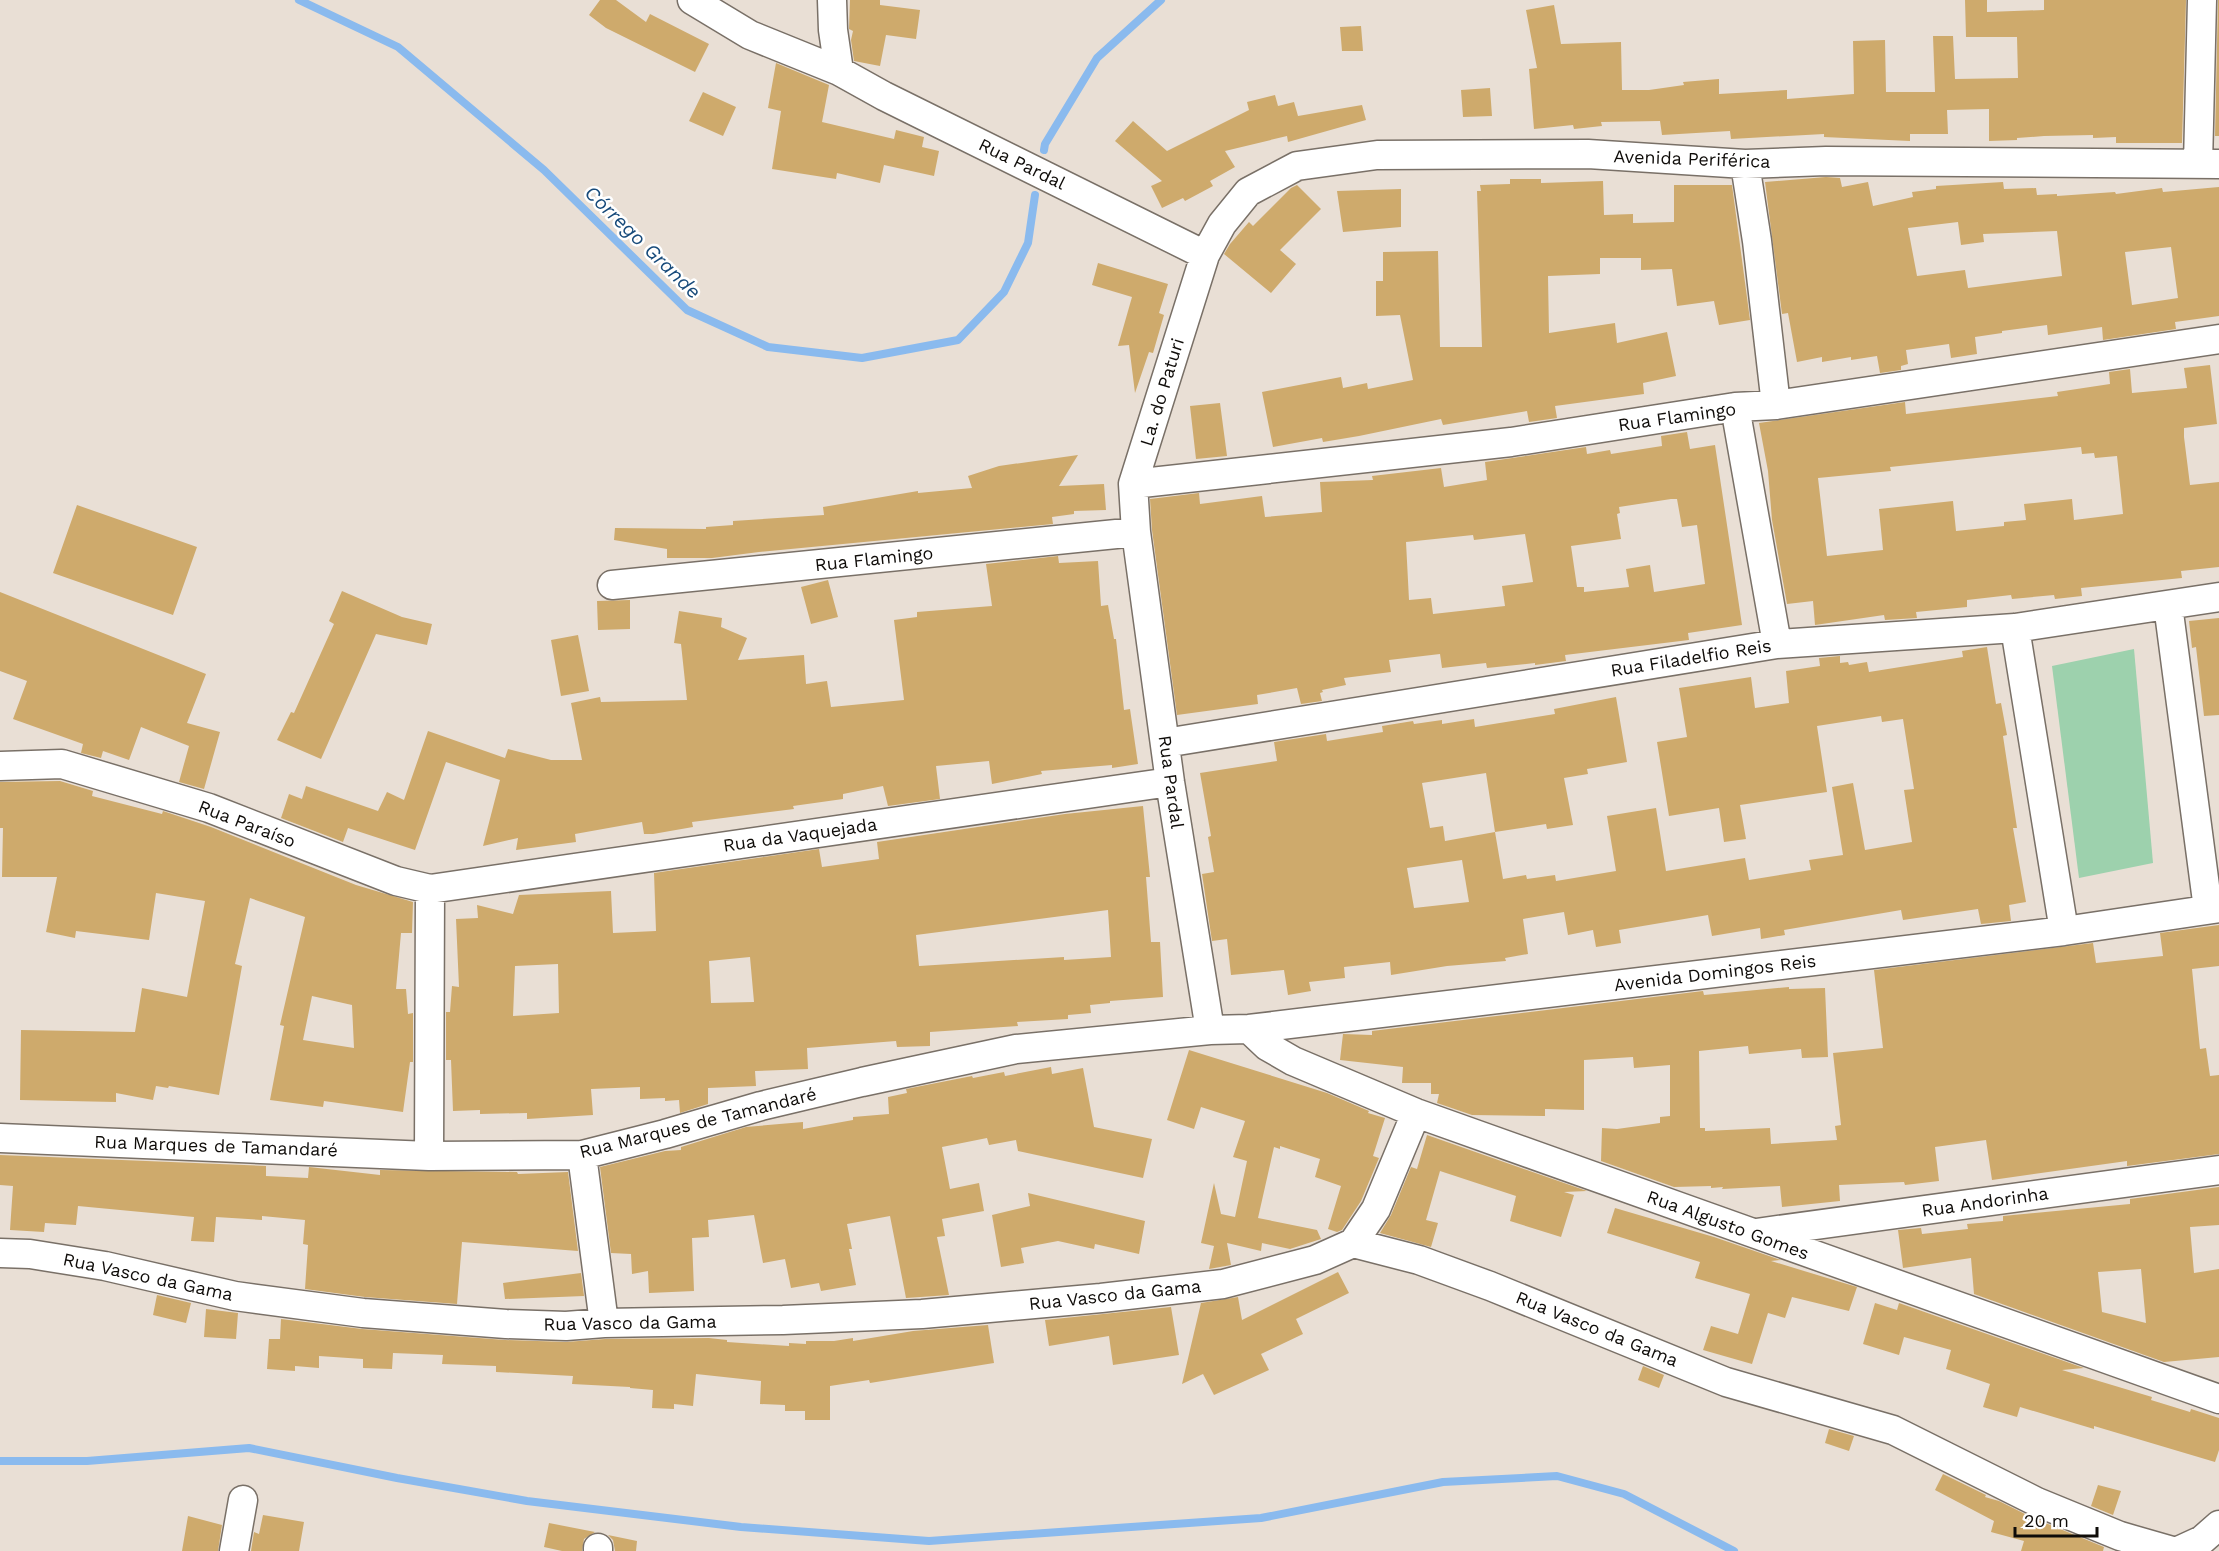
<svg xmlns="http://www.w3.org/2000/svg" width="2219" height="1551" viewBox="0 0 2219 1551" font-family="'Work Sans',sans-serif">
  <rect width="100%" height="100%" fill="#e9dfd5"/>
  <!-- green -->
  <path fill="#9dd1ad" d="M2134 649 2153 863 2079 878 2052 666Z"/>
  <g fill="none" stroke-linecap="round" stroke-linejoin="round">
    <!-- stream -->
    <path stroke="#8abaee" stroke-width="8" d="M299 0 398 47 544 170 687 310 768 347 862 358 958 340 1004 292 1028 243 1035 195
      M1044 150 1045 144 1097 58 1161 0
      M0 1461H87L249 1448 397 1478 527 1501 741 1527 929 1541 1261 1518 1443 1482 1557 1476 1624 1494 1734 1551"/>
  </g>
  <!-- building -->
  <path fill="#ceaa6c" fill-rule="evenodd" d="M600 0H616L646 22 650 14 709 44 695 72 606 28 589 15Z
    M850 0H880V5L920 10 916 39 886 35 880 66 854 61 851 40 853 31 849 29Z
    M1965 0H1987V12L2044 10V0H2186L2182 143H2116V137L2093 138V135L2044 136 2017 138V140L1989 141V109L1947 110 1948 134H1910V141L1824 137V134L1731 139 1730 131 1662 135 1660 121 1601 122 1602 126 1574 129 1573 125 1534 129 1529 69 1537 68 1526 10 1554 5 1561 44 1621 42 1622 90H1649L1684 85 1683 82 1719 79V94L1787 90V99L1854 94 1853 41 1885 40 1886 92H1935L1933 36H1953L1955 79 2018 78 2017 37H1966Z
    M2218 0H2219V136H2215Z
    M1361 26 1363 51H1342L1340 27Z
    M776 63 829 85 822 122 894 139 896 130 924 137 922 147 939 151 934 176 884 165 880 183 837 173 836 179 772 169 781 111 768 108Z
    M1490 88 1492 116 1463 117 1461 90Z
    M703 92 736 107 723 136 689 121Z
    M1275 95 1278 106 1294 102 1298 116 1362 105 1366 120 1288 142 1287 136 1225 151 1235 167 1210 181 1213 186 1185 201 1183 198 1162 208 1151 186 1162 181 1115 141 1133 121 1167 151 1249 110 1247 102Z
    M1826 177 1840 178 1842 187 1868 182 1873 206 1913 197 1912 192 1936 189V186L2003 182 2004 189 2036 188 2037 195 2057 194V196L2115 192 2116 194 2162 188 2163 192 2219 187V316L2175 322 2176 329 2103 340 2102 327 2048 335 2047 325 2002 331V333L1975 337 1977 354 1951 358 1949 344 1906 350 1908 364 1901 366V370L1880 373 1877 356 1851 360V357L1822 362V357L1797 362 1788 313 1782 314 1765 182ZM1958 222 1961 245 1984 242 1983 234 2057 231 2062 276 1968 288 1965 270 1917 276 1908 228ZM2171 247 2178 298 2132 305 2125 252Z
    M1510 179H1541V183L1603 181 1604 215 1633 214V223L1674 222V185H1732L1750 320 1719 325 1714 301 1677 306 1672 269 1641 270V258H1600V274L1548 276 1549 333 1615 323 1617 343 1667 332 1676 376 1643 383 1644 394 1555 406 1557 418 1529 422 1527 411 1443 425 1441 419 1359 436 1323 442 1322 438 1273 447 1262 392 1341 377 1343 388 1367 383 1368 389 1413 380 1400 315 1376 316V281H1383V252L1438 251 1440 347H1482L1477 191H1481L1480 185 1510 184Z
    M1297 185 1321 209 1280 250 1296 264 1271 293 1224 254 1230 244 1249 222 1253 226 1291 188Z
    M1401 189V227L1343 232 1337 191Z
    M1098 263 1168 284 1159 313 1164 315 1153 353 1149 352 1135 393 1129 345 1118 346 1132 297 1092 285Z
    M2210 365 2217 424 2184 428V437L2190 485 2219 482V567L2181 571 2182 578 2081 588 2082 596 2055 599 2054 595 2012 599 2011 595 1967 600V607L1916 612 1917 618 1885 620 1884 615 1815 625 1813 601 1787 604 1772 520 1768 471 1759 423 1905 402 1906 414 2058 396 2057 392 2110 384 2109 372 2130 369 2132 393 2187 388 2184 368ZM2081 447 2082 454 2094 453 2095 458 2117 456 2123 514 2074 520 2072 499 2024 504 2026 520 2004 522V526L1956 531 1953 501 1879 509 1883 550 1827 556 1818 478 1891 471 1890 467Z
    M1220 403 1227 456 1196 459 1190 406Z
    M1687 432 1690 449 1715 445 1742 625 1688 633 1689 640 1565 655 1566 661 1535 665V663L1487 668 1486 663 1442 668 1440 654 1389 660 1391 672 1344 678 1346 685 1322 690 1323 692 1320 693 1322 701 1301 704 1297 688 1257 695 1258 704 1177 715 1152 530 1150 499 1199 493 1200 504 1262 496 1265 517 1322 512 1320 482 1373 480 1372 476 1441 468 1444 487 1487 480 1485 462 1586 447 1587 454 1610 450 1611 454 1662 446 1661 436ZM1671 499H1677L1682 527 1697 525 1705 584 1654 592 1650 565 1626 569 1629 587 1584 592V587H1577L1571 546 1621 539 1617 514 1620 513 1619 507ZM1525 534 1533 582 1502 586 1505 606 1433 614 1431 598 1409 600 1406 542 1473 535 1474 540Z
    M1078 455 1059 486 1104 484 1106 510 1074 511V514L1052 517 1053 524 759 552 712 558H667V549L614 540 615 528 706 529V527L733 525V521L824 515 823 507 918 491V493L972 488 968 476 999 466Z
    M77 505 197 547 173 615 53 573Z
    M1058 556 1059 563 1098 561 1101 606 1108 605 1114 639H1116L1124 710 1130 709 1138 764 1112 768V765L1041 771 1042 774 992 784 989 761 936 766 940 799 888 806 883 786 843 794V799L793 806 794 809 692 822 693 827 653 834H644L642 822 575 834 576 842 516 850 518 838 483 846 500 780 446 762 415 850 348 828 343 842 281 818 289 794 302 799 306 786 378 811 387 792 404 800 428 731 505 758 508 749 551 760H582L571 703 600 697 601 702 687 700 681 644 674 643 679 611 722 618 721 627 747 638 738 660 804 655 806 684 827 681 831 707 904 700 894 620 917 617V612L992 606 986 564Z
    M828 580 838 617 811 624 801 587Z
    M342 591 402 617 432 624 427 645 376 634 321 759 277 740 291 712 294 713 334 624 329 621Z
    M0 592 206 674 187 723 220 732 204 789 179 782 189 746 141 727 129 760 103 751 101 758 81 753 83 744 13 719 27 681 0 671Z
    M630 600V629L598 630 597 601Z
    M2219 618V715L2204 716 2196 647 2192 648 2189 621Z
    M578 635 589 691 561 696 551 640Z
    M1987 647 1996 704 2001 703 2007 735 2003 736 2017 828H2013L2026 902 2009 905 2011 921 1981 924 1978 909 1903 920 1901 910 1784 930 1785 935 1761 939 1760 928 1712 936 1708 915 1619 930 1621 943 1596 947 1593 930 1568 935 1564 912 1523 919 1528 954 1505 958 1506 961 1447 966 1391 975 1390 962 1344 967 1345 978 1309 982 1311 991 1288 995 1284 970 1231 975 1227 939 1212 941 1202 874 1214 872 1208 837 1211 836 1200 773 1277 761 1274 742 1326 734 1327 741 1383 732 1382 726 1413 721 1414 724 1442 720V724L1474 719 1475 727 1555 714 1554 709 1616 697 1627 762 1587 769 1588 774 1564 778 1573 825 1547 829 1546 824 1495 832 1486 773 1422 783 1430 828 1443 826 1445 841 1495 832 1503 879 1526 875 1527 879 1555 875 1556 881 1616 871 1607 816 1656 808 1666 871 1745 858 1749 880 1811 870 1809 860 1843 855 1832 787 1853 783 1865 850 1912 842 1904 790 1914 789 1903 719 1882 722 1881 716 1817 726 1827 792 1740 805 1746 839 1724 842 1719 808 1669 816 1657 742 1687 737 1679 688 1751 677 1755 708 1789 703 1786 671 1820 666 1819 658 1840 656V663L1848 662 1849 665 1867 662 1869 672 1963 657 1962 651ZM1462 860 1469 902 1414 908 1407 868Z
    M60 781 93 791 92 796 162 814 163 811 211 827 356 885 413 902 412 933H401L396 989H406L408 1014 413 1013V1062H410L403 1112 324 1101 323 1107 270 1100 284 1026 280 1025 305 917 250 898 235 964 242 966 219 1095 169 1086 168 1088 156 1086 153 1100 116 1093V1102L20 1100 21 1030 135 1032 142 988 187 997 205 901 156 893 149 940 76 931 75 938 46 932 57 877H2L3 828H0V782ZM312 996 352 1005 354 1048 303 1040Z
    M1143 806 1150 877H1146L1151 942H1160L1163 997 1110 1001V1003L1090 1005 1091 1013 1068 1015V1019L1017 1022 1018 1026 930 1032V1046L897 1047 896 1041 807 1048 808 1069 755 1071 756 1086 708 1088V1104L680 1113 679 1100 665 1101V1098L640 1099V1087L591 1089 593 1115 527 1119V1113L480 1114V1110L453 1111 451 1060H446V1012H450L452 986 459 987 456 919 478 918 477 905 513 914 519 895 611 891 613 933 656 931 654 873 819 849 822 867 879 859 877 842 1065 814ZM1108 910 1111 957 1064 960V957L919 966 916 935ZM750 957 754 1002 711 1003 709 961ZM558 964 559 1013 513 1016 515 966Z
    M2219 925V966L2192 969 2200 1049 2206 1048 2210 1076 2219 1075V1154L2127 1166V1161L1992 1180 1986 1140 1935 1147 1939 1181 1905 1185 1904 1182 1839 1185 1840 1201 1782 1207 1780 1186 1722 1189 1723 1187 1711 1188V1186L1674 1187 1601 1161 1602 1128 1617 1129 1660 1123V1117L1670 1116V1065L1634 1068 1633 1057 1584 1060V1110L1545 1109V1116L1472 1115 1437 1103 1439 1094H1431V1083H1402L1403 1067 1340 1060 1343 1034 1372 1035V1031L1703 991 1704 995 1789 987V989L1825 988 1828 1057 1802 1058 1801 1049 1749 1054 1748 1046 1699 1051 1700 1128H1705V1131L1770 1128 1771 1144 1837 1140 1835 1126 1841 1125 1833 1053 1883 1048 1874 970 2093 943 2096 963 2163 956 2160 933Z
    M1189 1050 1327 1093 1369 1111 1368 1113 1385 1118 1373 1156 1379 1158 1361 1201 1342 1230 1337 1232 1328 1229 1341 1186 1315 1177 1320 1159 1280 1146V1149L1274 1147 1258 1218 1317 1230 1321 1239 1290 1249 1262 1243 1261 1251 1227 1243 1231 1265 1209 1269 1214 1246 1201 1243 1214 1183 1221 1214 1235 1217 1247 1161 1233 1157 1245 1121 1201 1107 1194 1129 1167 1120Z
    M1051 1067 1052 1074 1083 1068 1094 1127 1152 1139 1143 1178 1018 1151 1016 1140 989 1145 987 1138 942 1147 950 1189 979 1183 984 1211 942 1219 945 1236 937 1237 949 1295 906 1298 890 1216 847 1224 852 1249H849L856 1285 821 1291 819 1283 791 1288 785 1259 763 1263 754 1215 708 1220 709 1237 692 1238 694 1291 649 1293 648 1271 632 1274 631 1254 611 1253 600 1167 665 1151 681 1150V1147L746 1127 803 1122V1129L853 1120V1117L889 1114 888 1097 907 1093 906 1089 972 1076 973 1078 1004 1072 1005 1076Z
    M1427 1135 1587 1191 1564 1192 1574 1195 1561 1237 1510 1221 1516 1196 1440 1171 1426 1220 1438 1223 1431 1247 1380 1233 1391 1215 1411 1167 1417 1169Z
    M0 1155 266 1166V1176L308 1178 309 1167 380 1175V1170L517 1172 518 1174 568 1172 578 1251 462 1242 457 1304 365 1297 305 1289 308 1245 303 1244 305 1220 262 1216V1220L216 1217 214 1242 191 1241 194 1217 78 1206 76 1225 45 1223 44 1232 10 1230 13 1186 0 1185Z
    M2219 1187V1225L2190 1227 2194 1273 2219 1269V1357L2164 1362 1974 1294 1971 1258 1903 1268 1898 1230 1921 1228 1922 1234 1968 1229 1967 1224 2003 1221V1216L2130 1204V1199ZM2141 1269 2146 1323 2102 1312 2098 1272Z
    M1028 1193 1145 1221 1139 1254 1095 1244 1094 1249 1058 1241 1021 1248 1024 1263 1001 1267 992 1215 1030 1206Z
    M1615 1208 1714 1237 1781 1260 1771 1261 1857 1287 1849 1311 1792 1297 1785 1318 1768 1313 1752 1364 1703 1350 1711 1326 1738 1334 1750 1294 1695 1278 1700 1262 1607 1233Z
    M1338 1272 1349 1293 1296 1319 1303 1334 1261 1354 1269 1370 1214 1395 1203 1374 1182 1384 1201 1303 1238 1297 1242 1320Z
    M581 1273 584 1296 505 1299 503 1283Z
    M157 1295 191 1303 186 1323 153 1315Z
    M1875 1303 1897 1310 1899 1303 2084 1368 2062 1370 2152 1397 2151 1400 2190 1412 2191 1409 2219 1418V1450L2215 1462 2094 1426V1429L2020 1407 2017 1417 1983 1407 1990 1384 1946 1369 1951 1350 1904 1337 1899 1355 1863 1344Z
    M1171 1307 1179 1355 1113 1365 1109 1336 1049 1346 1045 1320Z
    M206 1309 238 1313 236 1339 204 1337Z
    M281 1319 362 1329 505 1340 566 1342 605 1339 709 1338 727 1340V1342L789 1346V1343L806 1344V1341H834L853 1338V1341L913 1331 988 1325 994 1363 870 1383 869 1380 830 1386V1420H805V1411H785V1405L760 1404 761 1381 696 1374 693 1406 674 1404V1409L652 1408 653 1390 630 1388V1387L572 1384 573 1376 496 1372V1366L442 1364 443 1355 393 1353 392 1369 363 1368V1359L319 1356V1368L295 1366V1371L267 1369 269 1339H280Z
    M1643 1366 1664 1375 1659 1388 1638 1380Z
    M1829 1429 1854 1436 1849 1451 1825 1443Z
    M1943 1474 1986 1495 1985 1497 1999 1501 2031 1517 2104 1547 2103 1551H2021L2024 1541 1991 1532 1994 1521 1935 1490Z
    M2098 1485 2121 1491 2113 1515 2091 1506Z
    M263 1515 304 1522 299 1551H251L254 1532 259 1534Z
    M188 1516 222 1525 218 1551H182Z
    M549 1523 595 1532 584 1539 582 1551H562L544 1547Z
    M608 1535 637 1541 636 1551H615L613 1540Z"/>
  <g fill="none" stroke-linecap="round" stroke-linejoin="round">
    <!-- minor casing -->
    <g stroke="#797067" stroke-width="31">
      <path id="minor" d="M692 0 750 35 839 71 884 96 1205 255
        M832 0 833 30 839 71
        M1745 164 1757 241 1776 405
        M2198 164 2202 0
        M1735 407 1777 644
        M1133 484 1511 442 1735 407 1776 405 2219 339
        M612 585 1136 532
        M2168 605 2208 909
        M2015 628 2064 931
        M1165 743 1777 644 2015 628 2219 597
        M0 766 62 764 209 808 396 881 430 889 1170 782
        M1249 1029 1267 1046 1293 1061 1416 1113 2219 1399
        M1210 1030 1170 782 1136 532 1133 484 1205 255 1222 224 1248 192 1297 166 1377 155 1588 154 1745 164 1826 161 2219 164
        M0 1138 429 1156 582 1155 665 1134 761 1106 862 1082 1016 1049 1210 1030 1249 1029 2064 931 2219 908
        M582 1155 604 1323
        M429 1156 430 889
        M1756 1233 2219 1170
        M1353 1243 1376 1209 1416 1113
        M0 1253 30 1254 105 1266 235 1296 363 1313 506 1324 566 1326 604 1323 783 1320 922 1314 1101 1298 1223 1284 1315 1260 1353 1243 1419 1260 1490 1286 1726 1382 1893 1430 2037 1502 2120 1536 2172 1551
        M234 1551 243 1500
        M598 1551V1548
        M2178 1551 2202 1540 2219 1525"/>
    </g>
    <!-- minor -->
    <use href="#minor" stroke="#fff" stroke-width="28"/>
  </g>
  <g text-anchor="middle" stroke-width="5" stroke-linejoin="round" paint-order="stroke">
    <!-- street labels -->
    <g font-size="18" fill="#0f0c09" stroke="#fff">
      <text transform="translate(1692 159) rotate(2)" y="6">Avenida Periférica</text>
      <text transform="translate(1022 164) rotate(26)" y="6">Rua Pardal</text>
      <text transform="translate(1162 392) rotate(-73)" y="6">La. do Paturi</text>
      <text transform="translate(1677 417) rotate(-8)" y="6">Rua Flamingo</text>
      <text transform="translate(874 559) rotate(-6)" y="6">Rua Flamingo</text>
      <text transform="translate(1691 658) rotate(-9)" y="6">Rua Filadelfio Reis</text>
      <text transform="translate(1171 782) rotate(82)" y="6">Rua Pardal</text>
      <text transform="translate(247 824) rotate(21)" y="6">Rua Paraíso</text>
      <text transform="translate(800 835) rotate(-8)" y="6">Rua da Vaquejada</text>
      <text transform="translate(1715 973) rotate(-7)" y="6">Avenida Domingos Reis</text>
      <text transform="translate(698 1123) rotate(-14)" y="6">Rua Marques de Tamandaré</text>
      <text transform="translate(216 1146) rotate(2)" y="6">Rua Marques de Tamandaré</text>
      <text transform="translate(1985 1202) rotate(-8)" y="6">Rua Andorinha</text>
      <text transform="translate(1728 1225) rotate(20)" y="6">Rua Algusto Gomes</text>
      <text transform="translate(148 1277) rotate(12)" y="6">Rua Vasco da Gama</text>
      <text transform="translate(1115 1295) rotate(-6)" y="6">Rua Vasco da Gama</text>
      <text transform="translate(630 1323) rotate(-1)" y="6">Rua Vasco da Gama</text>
      <text transform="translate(1597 1329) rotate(22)" y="6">Rua Vasco da Gama</text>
    </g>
    <!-- water labels -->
    <g font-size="20" font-style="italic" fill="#174a7a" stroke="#fff">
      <text transform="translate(643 242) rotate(44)" y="7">Córrego Grande</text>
    </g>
  </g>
  <!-- scale -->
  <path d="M2015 1527v9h82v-9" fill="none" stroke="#0f0c09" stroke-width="3"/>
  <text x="2024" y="1527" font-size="18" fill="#0f0c09" stroke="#ffffff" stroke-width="4.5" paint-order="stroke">20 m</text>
</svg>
